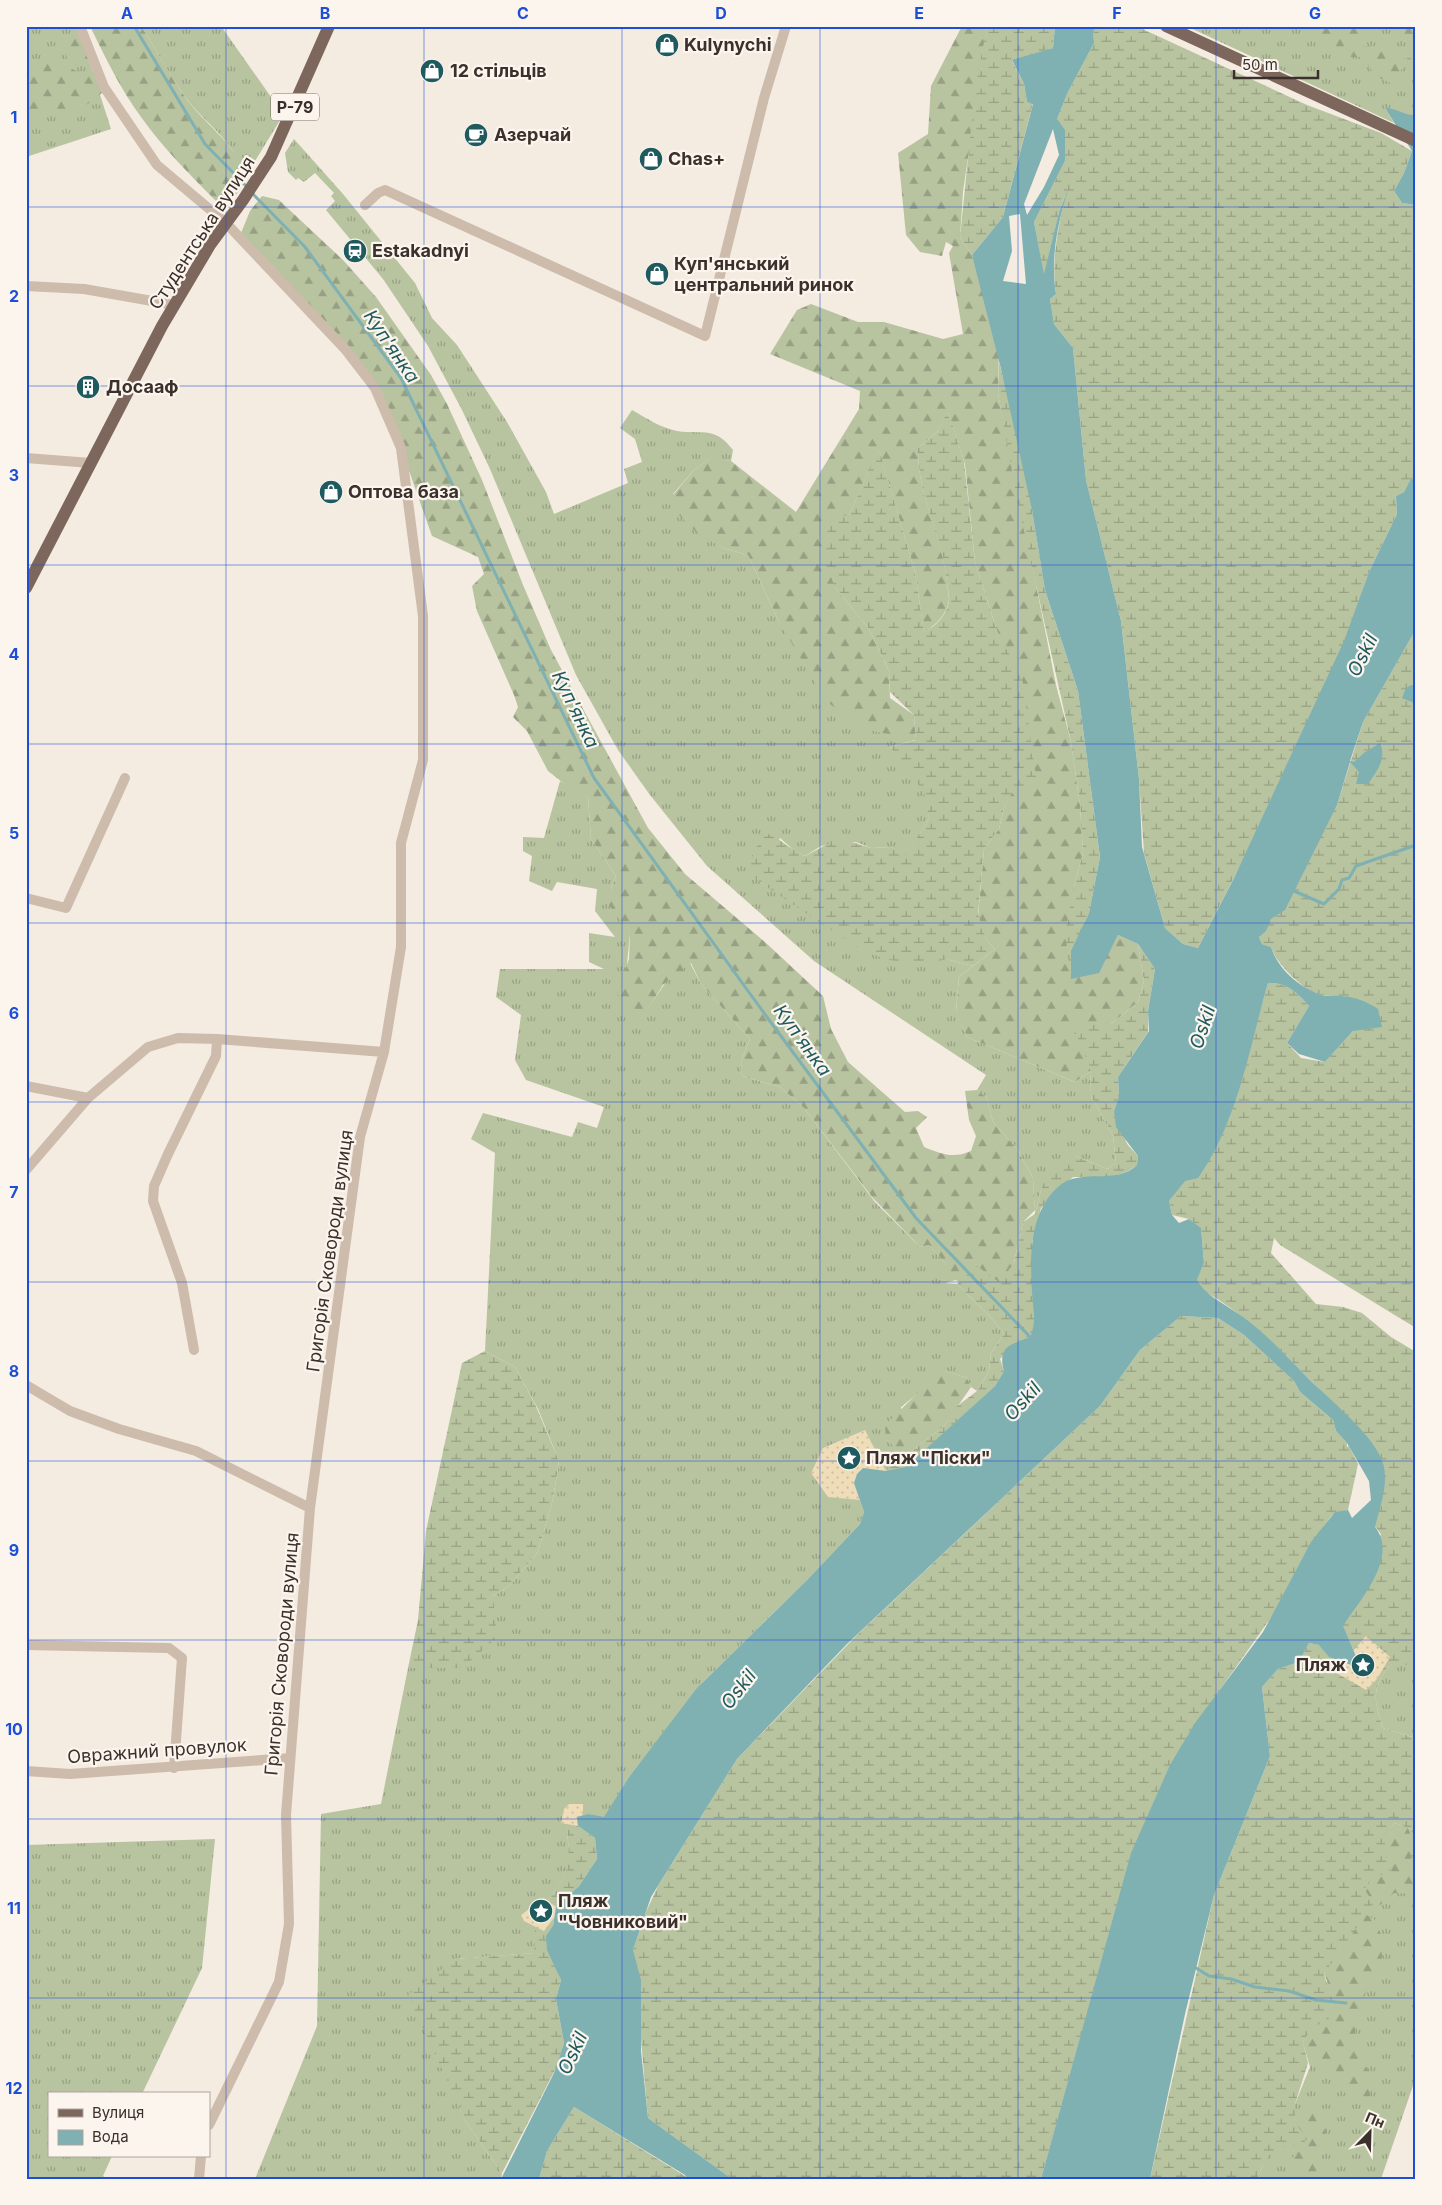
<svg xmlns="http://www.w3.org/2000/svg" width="1442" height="2205" viewBox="0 0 1442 2205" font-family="Inter,sans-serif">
  <defs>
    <pattern id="grass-tufts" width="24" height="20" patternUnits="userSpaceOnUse" patternTransform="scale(1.25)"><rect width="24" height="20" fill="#b8c4a0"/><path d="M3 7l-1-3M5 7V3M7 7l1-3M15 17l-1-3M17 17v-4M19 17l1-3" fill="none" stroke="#97a083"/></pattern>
    <pattern id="forest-firs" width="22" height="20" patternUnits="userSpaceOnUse" patternTransform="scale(1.25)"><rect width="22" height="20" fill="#b8c4a0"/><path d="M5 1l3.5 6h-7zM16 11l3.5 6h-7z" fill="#97a083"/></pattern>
    <pattern id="wetland-marsh" width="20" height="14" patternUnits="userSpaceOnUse" patternTransform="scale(1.25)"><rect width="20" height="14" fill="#b8c4a0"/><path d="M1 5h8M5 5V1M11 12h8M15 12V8" fill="none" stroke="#97a083"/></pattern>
    <pattern id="sand-dots" width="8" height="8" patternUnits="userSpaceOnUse" patternTransform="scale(1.25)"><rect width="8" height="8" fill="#efdcb8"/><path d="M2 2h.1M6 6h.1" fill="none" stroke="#cebd9e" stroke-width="1.8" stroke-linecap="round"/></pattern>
  </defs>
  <rect width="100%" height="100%" fill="#f4ebe1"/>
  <!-- grass -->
  <path fill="url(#grass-tufts)" d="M26 26H78L111 129 26 157Z
    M141 26H221L271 97 282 117 244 179C241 148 208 125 189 102 171 78 157 51 141 26Z
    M1186 26H1416V116H1407L1385 108 1394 123Z
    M294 139 343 194 415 283 432 318 457 345 507 422 546 492 554 514 628 483 624 469 642 462 635 439 620 428 632 410C646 418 661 428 677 431 702 435 714 425 733 450L731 461 710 459 694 470 673 494 692 527 723 548 748 555 779 622 918 739 890 747 925 790 929 819 905 857 891 847 871 848 856 842 821 846 805 856 795 851 780 838 758 881 796 905 946 959 973 966 959 977 956 1011 967 1037 1075 1082 1091 1071 1090 1094 1113 1136 1116 1162 1108 1169 1075 1156 1042 1186 1035 1214 1033 1178 1017 1149 993 1122 987 1098 977 1090 986 1075 814 961 707 866 650 795 618 750 576 675 490 469 462 410 428 346 383 279 326 210 335 201 331 196 334 193 315 173 304 182 298 178 296 180 288 172 285 153Z
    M560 781 588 797 591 839 616 876 611 889 630 934 627 964 646 1011 666 982 690 963 701 984 750 1039 741 1062 742 1076 780 1087 804 1108 875 1202 920 1247 929 1245 945 1263V1283L957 1284C973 1301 991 1315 1004 1334L991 1353 989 1371 977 1391 971 1387 967 1378 946 1371 901 1407 908 1453 890 1471 863 1468 854 1483 864 1512 860 1524 808 1579 703 1682 629 1777 604 1818 589 1814 567 1831 570 1861 563 1879 548 1901 536 1904 535 1953 455 1959 412 1999 466 2122 502 2173 501 2179H255L317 2026 321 1814 381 1804 408 1668H463L493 1596 509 1586 538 1552 553 1499 559 1461 538 1409 515 1367 485 1351 495 1153 471 1139 483 1113 572 1137 578 1122 597 1128 604 1107 526 1080 515 1060 521 1015 496 997 500 969H604L589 962V933L615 937 595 911 597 889 557 882 552 891 529 881 532 856 523 851V837L544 838Z
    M1416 1660V1738L1383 1728C1374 1700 1371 1690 1389 1666Z
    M1395 1823 1416 1831V2077L1381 2179H1257L1268 2153 1295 2119V2104L1310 2067 1303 2043 1384 1833Z
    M215 1839 202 1968 142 2094H49V2156H112L103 2176 108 2179H26V1845Z"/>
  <!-- forest -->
  <path fill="url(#forest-firs)" d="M90 26H141C157 51 171 77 188 101 205 123 229 140 242 165 250 181 234 205 218 203 191 176 163 148 141 117 121 90 105 57 90 26Z
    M962 26H987L963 192 960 237 972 255 999 345 998 394 1056 685 1071 742 1080 805 1083 853 1074 886 1099 971 1118 935 1138 944 1144 981 1138 1002 1111 1024 1077 1032 1091 1071 1075 1082 967 1037 956 1012 959 977 995 949 987 941 978 917 984 849 999 829 1004 808 1013 789 999 637 975 562 965 464 948 412 937 432 918 448C917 494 942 536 947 581 947 587 949 594 949 600 947 615 935 625 924 633L915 572 879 450 849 515 835 587 869 629 889 671 890 698 914 715 916 740 868 730 827 702 779 622 748 555 723 548 698 534 676 512 673 495 694 470 711 458 731 461 796 512 859 409 860 391 770 354 797 310 811 304 858 322H884L943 339 963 334 949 253 953 246 946 242 942 256 920 252 906 235 898 153 928 134 931 86Z
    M1320 26H1375L1353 47 1368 46 1394 49 1407 60 1393 84 1373 75 1364 57H1351L1342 48 1326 45 1317 29Z
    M1391 26H1416V46Z
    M77 36 89 48V60L81 65 70 64 66 55 67 44Z
    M41 61H63C73 71 80 75 94 72L102 93 81 109 26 112V69Z
    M262 196 279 200 343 260 376 297 431 375 447 404 482 480 523 585 551 650 648 828 685 874 766 943 823 996 831 1029 848 1062 905 1112 918 1111 927 1117 916 1128 924 1147C942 1154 953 1159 971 1151L976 1136 969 1120 965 1091 977 1090 987 1098 993 1122 1017 1149 1033 1178 1035 1210 1023 1222 1013 1267 985 1302 956 1280 945 1283V1263L929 1245 920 1247 872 1197 804 1108 780 1087 742 1076 741 1062 750 1039 701 984 691 963 684 968V981L673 977 663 985 646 1012 628 1013 617 993 629 959 630 934 609 905 610 892 616 876 591 839 588 797 571 789 548 771 527 731 513 717 518 707 514 695 477 611 472 586 484 574 478 557 432 536 401 448 375 388 239 238 250 211Z
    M946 1371 967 1378 971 1387 944 1426 886 1471 900 1451 886 1440 885 1425 931 1380Z
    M1407 1826 1414 1843 1411 1860 1416 1875 1413 1894 1394 1893 1380 1905 1369 1902 1364 1889 1374 1877 1391 1871 1385 1852 1384 1833 1395 1827Z
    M1361 1912 1374 1919 1381 1934 1382 1960 1367 1988 1355 2030 1356 2046 1369 2073 1370 2098 1345 2093 1337 2073 1313 2063 1303 2043 1330 1987 1324 1974Z
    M1306 2106 1322 2110 1326 2133 1316 2152 1317 2177 1295 2179 1291 2175 1293 2157 1307 2139 1295 2123Z"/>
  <!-- wetland -->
  <path fill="url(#wetland-marsh)" d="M987 26H1055L1053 48 1012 61 1024 84 1027 102 1033 103 1003 217 972 255 960 237 975 89Z
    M1093 26H1136L1307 105 1381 133 1412 151 1404 173 1394 191 1402 203 1416 205V491L1412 478 1404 492 1396 496 1397 514 1369 572 1346 638 1245 856 1198 948 1183 944 1165 928 1144 853 1139 779 1121 621 1086 480 1073 348 1054 324 1050 299 1056 294C1051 263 1058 225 1066 194L1059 212 1044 276 1034 222 1065 161 1057 119 1068 92 1094 43Z
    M1408 44 1416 48V76L1407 60Z
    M999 362 1024 460 1045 590 1078 691 1100 857 1089 913 1071 950V979L1065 933 1074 886 1083 853 1080 805 1071 742 1018 504 998 394Z
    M948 411 964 461 975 562 998 634 1022 677 1036 777 1027 787 1012 793 1004 808 999 829 984 849 978 914 987 941 995 949 973 966 946 959 920 967 882 958 857 947 758 881 748 867 763 832C782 839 788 848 805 856L839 838 871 848 891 847 905 856 929 819 924 792 890 747 916 740 914 715 890 692 889 671 869 629 835 587 824 560 829 517 849 515 879 449 915 572 924 632C935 627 947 615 949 601 950 595 947 588 947 582 942 537 917 494 918 448L937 432Z
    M1416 629V1328L1280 1245 1274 1238 1271 1253 1316 1304 1343 1307 1362 1313 1391 1337 1416 1352V1664L1389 1666C1371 1690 1374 1700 1383 1728L1416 1738V1831L1395 1823 1385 1833V1852L1391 1872 1374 1877 1364 1889 1374 1903 1324 1974 1333 2003 1328 2021 1312 2027 1303 2042 1308 2063 1295 2104V2123L1307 2139 1301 2146C1272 2142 1267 2155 1257 2179H1150L1214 1895 1270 1756 1262 1687 1278 1669 1299 1662 1309 1643 1320 1645 1330 1657 1358 1660 1342 1626 1381 1534 1373 1524 1383 1463C1363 1430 1337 1407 1310 1380 1278 1348 1248 1317 1209 1294L1181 1316 1218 1318 1244 1335 1294 1381 1300 1392 1333 1420 1336 1431 1347 1443V1447L1349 1446 1358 1464 1348 1510 1332 1515 1306 1552 1272 1616 1188 1735 1128 1868 1041 2179H732L648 2118 633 1950 646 1912 658 1886 737 1759 856 1636 1100 1406 1140 1350 1181 1316 1204 1263 1201 1229 1189 1219 1172 1215 1169 1201 1229 1119 1268 983C1286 982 1298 993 1309 1006L1287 1043 1301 1058 1325 1062 1353 1031 1345 996C1338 996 1329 996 1321 995 1304 991 1276 964 1271 947L1262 944 1259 937 1337 805 1363 722Z
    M1138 944 1155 969 1148 1011V1032L1118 1077 1119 1096 1114 1111 1127 1144 1138 1156 1137 1165C1120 1180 1095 1177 1073 1177L1041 1208 1032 1242V1291L1038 1324 1028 1338 1015 1343 1000 1359 1004 1371 995 1386 905 1469 886 1471 944 1426 956 1407 977 1391 989 1371 991 1353 1004 1334C991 1315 973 1301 957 1284L977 1266 999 1282 1014 1263 1023 1222 1035 1214 1042 1186 1053 1168 1065 1159 1075 1156 1108 1169 1116 1162 1113 1136 1090 1094 1091 1071 1075 1031 1079 1024H1111L1138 1002 1144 981Z
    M485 1351 515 1367 535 1404 559 1461 553 1499 538 1552 509 1586 493 1596 497 1637 463 1668H408L418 1620 426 1531 462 1363Z
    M577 1817 578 1826 595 1838 597 1859 579 1886 556 1907 553 1926 557 1969 561 1980 556 1999 564 2043 556 2068 502 2173 466 2122 408 1995 455 1959 534 1953 536 1904 548 1901C569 1871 571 1867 567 1831Z
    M574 2107 685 2176 687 2179H539L547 2151Z"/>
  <!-- sand -->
  <path fill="url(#sand-dots)" d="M865 1430 886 1471 854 1483 860 1500 828 1497 811 1473 823 1448Z
    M1366 1636 1390 1657 1377 1679 1366 1690 1335 1672Z
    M569 1804H583V1815L577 1817 578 1826 561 1823 564 1809Z
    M544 1898 556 1907V1915L544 1931 524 1921 521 1915Z"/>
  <!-- water -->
  <path fill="#7fb0b2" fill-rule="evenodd" d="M1055 26H1093L1094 43 1068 92 1057 119 1065 130V161L1034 222 1044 274 1059 212 1069 187C1058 221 1050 258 1056 294L1050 299 1054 324 1073 348 1086 480 1121 621 1139 779 1142 847 1165 928 1183 944 1198 948 1234 878 1344 641 1369 572 1397 514 1396 496 1404 492 1412 477 1416 491V629L1363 722 1350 761 1354 762 1364 753 1380 743C1387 759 1377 771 1368 784H1356L1359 772 1350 762 1337 805 1285 910 1271 919 1266 931 1259 937 1262 944 1271 947C1278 969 1298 986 1319 994 1326 997 1335 995 1342 996 1355 997 1368 1002 1378 1009L1382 1027 1353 1031 1325 1062 1299 1054 1287 1043 1309 1006C1298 993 1286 982 1268 983 1249 1048 1238 1122 1198 1178L1185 1181 1169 1201 1172 1215 1179 1223 1189 1219 1201 1228 1204 1263 1197 1280C1206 1297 1231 1307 1247 1320 1268 1336 1286 1356 1305 1375 1327 1398 1373 1433 1383 1463 1389 1484 1380 1506 1375 1527 1399 1557 1360 1600 1343 1626L1358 1661 1354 1666 1329 1657 1319 1645 1309 1643 1299 1662 1278 1669 1262 1687 1270 1756 1214 1895 1185 2014 1150 2179H1041L1131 1853 1170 1765 1195 1723 1263 1632 1311 1542 1335 1512 1348 1510 1352 1518 1371 1500 1369 1481 1347 1443 1336 1431 1333 1420 1300 1392 1294 1381 1244 1335 1218 1318 1181 1316 1140 1350 1100 1406 847 1644 737 1759 651 1897 633 1950 641 1980V2051L648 2118 732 2179H687L685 2175 574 2107 547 2151 539 2179H501L554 2073 564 2043 556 1999 561 1980 547 1950 546 1936 553 1926 556 1907 579 1886 597 1859 595 1838 578 1826 577 1817 589 1814 604 1817 629 1777 697 1688 808 1579 860 1524 864 1512 854 1483 857 1474 863 1468 886 1471 906 1467 995 1386 1004 1371C997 1347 1011 1344 1030 1337 1037 1322 1033 1309 1032 1293 1030 1256 1029 1212 1059 1186 1082 1167 1115 1186 1137 1165L1138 1156 1116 1127 1114 1111 1119 1096 1118 1077 1149 1031 1148 1011 1155 969 1138 944 1118 935 1099 973 1071 979V951L1089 913 1100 857 1078 691 1045 590 1032 510 1001 369 972 255 1003 217 1033 104 1027 102 1024 84 1012 60 1053 48ZM1053 129 1059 155 1044 187 1027 215 1024 204ZM1020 214 1026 284 1003 281 1012 251 1009 216Z
    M1385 108C1397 108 1404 116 1416 115V205L1402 203 1394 191 1404 173 1412 151Z
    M1411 685 1416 687V706L1412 702 1402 698 1406 688Z"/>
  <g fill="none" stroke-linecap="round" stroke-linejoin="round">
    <!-- stream -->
    <path stroke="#7fb0b2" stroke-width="3" d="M134 26 205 144 248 188
      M252 193 305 247 401 378 594 778 772 1024 916 1218 1033 1340
      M1294 891 1324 904 1339 889 1342 880 1349 878 1356 866 1416 845
      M1196 1968 1209 1976 1231 1979 1255 1987 1289 1991 1316 2000 1346 2003"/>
    <!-- street -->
    <path stroke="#cdbbac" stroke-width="10" d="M80 26 104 87 157 165 226 223 345 349 375 388 401 448 423 616V760L401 843V947L384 1052 360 1137 310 1508 286 1815 289 1924 279 1982 209 2125
      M365 205 378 193 385 190 705 336 764 98 786 26
      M26 286 84 289 175 305
      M26 458 91 463
      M26 898 66 908 125 778
      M26 1086 88 1098
      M26 1170 88 1098 148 1047 178 1038 217 1039 384 1052
      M194 1350 182 1283 153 1201 154 1186 168 1154 216 1056 217 1039
      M26 1385 70 1411 119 1429 196 1451 310 1508
      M26 1645 169 1648 182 1658 174 1768
      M26 1771 70 1774 290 1758
      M199 2179 201 2156"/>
    <!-- primary -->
    <path stroke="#7d675c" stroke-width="12" d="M1166 26 1416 141
      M26 588 162 326 210 245 243 200 271 157 329 26"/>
  </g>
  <!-- grid -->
  <path fill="none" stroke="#1d4ed8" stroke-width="1" stroke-opacity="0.55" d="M226 26V2179M424 26V2179M622 26V2179M820 26V2179M1018 26V2179M1216 26V2179M26 207H1416M26 386H1416M26 565H1416M26 744H1416M26 923H1416M26 1102H1416M26 1282H1416M26 1461H1416M26 1640H1416M26 1819H1416M26 1998H1416"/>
  <!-- icons -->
  <defs>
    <g id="shop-disc" transform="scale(1.25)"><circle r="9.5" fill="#1f5a5e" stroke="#fbf5ee"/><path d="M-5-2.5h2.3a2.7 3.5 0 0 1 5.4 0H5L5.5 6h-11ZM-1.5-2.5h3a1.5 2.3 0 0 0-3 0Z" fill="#fff"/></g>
    <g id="cafe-disc" transform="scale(1.25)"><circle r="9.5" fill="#1f5a5e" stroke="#fbf5ee"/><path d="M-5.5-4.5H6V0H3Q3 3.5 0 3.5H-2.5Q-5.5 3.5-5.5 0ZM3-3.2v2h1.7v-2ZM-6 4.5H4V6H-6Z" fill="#fff"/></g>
    <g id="station-disc" transform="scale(1.25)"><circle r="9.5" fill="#1f5a5e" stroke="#fbf5ee"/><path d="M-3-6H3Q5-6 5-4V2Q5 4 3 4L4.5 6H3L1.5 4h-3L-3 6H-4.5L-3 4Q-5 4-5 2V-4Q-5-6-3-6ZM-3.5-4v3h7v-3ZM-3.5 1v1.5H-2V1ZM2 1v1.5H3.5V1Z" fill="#fff"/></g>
    <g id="building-disc" transform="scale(1.25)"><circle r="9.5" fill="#1f5a5e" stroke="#fbf5ee"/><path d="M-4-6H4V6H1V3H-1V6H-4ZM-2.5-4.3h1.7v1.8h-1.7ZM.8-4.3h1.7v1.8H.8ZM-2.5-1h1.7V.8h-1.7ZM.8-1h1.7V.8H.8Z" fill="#fff"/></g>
    <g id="sight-disc" transform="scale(1.25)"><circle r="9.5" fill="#1f5a5e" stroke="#fbf5ee"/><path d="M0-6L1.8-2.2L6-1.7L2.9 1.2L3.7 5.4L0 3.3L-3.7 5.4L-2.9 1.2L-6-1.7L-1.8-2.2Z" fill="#fff"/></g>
  </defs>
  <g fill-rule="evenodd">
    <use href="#shop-disc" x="667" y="45"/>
    <use href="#shop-disc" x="432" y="71"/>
    <use href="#cafe-disc" x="476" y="135"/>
    <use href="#shop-disc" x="651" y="159"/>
    <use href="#station-disc" x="355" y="251"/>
    <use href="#shop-disc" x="657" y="274"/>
    <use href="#building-disc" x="88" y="387"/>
    <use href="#shop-disc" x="331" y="492"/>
    <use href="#sight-disc" x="849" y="1458"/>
    <use href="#sight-disc" x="1363" y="1665"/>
    <use href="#sight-disc" x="541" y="1911"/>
  </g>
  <g text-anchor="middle" stroke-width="4.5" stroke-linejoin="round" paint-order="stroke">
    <!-- shield labels -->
    <rect fill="#fbf5ee" stroke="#756b66" stroke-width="1" x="271" y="93.5" width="48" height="27" rx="4"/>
    <g font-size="16" font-weight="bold" fill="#3b302b">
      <text x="295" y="113">Р-79</text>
    </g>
    <!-- poi labels -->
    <g font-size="18" font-weight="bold" fill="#3b302b" stroke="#fbf5ee" text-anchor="start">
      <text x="684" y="51">Kulynychi</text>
      <text x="450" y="77">12 стільців</text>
      <text x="494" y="141">Азерчай</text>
      <text x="668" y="165">Chas+</text>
      <text x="372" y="257">Estakadnyi</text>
      <text x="674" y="270">Куп'янський<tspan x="674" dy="21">центральний ринок</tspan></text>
      <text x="106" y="393">Досааф</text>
      <text x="348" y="498">Оптова база</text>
      <text x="866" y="1464">Пляж "Піски"</text>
      <text x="1346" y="1671" text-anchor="end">Пляж</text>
      <text x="558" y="1907">Пляж<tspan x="558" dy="21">"Човниковий"</tspan></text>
    </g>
    <!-- street labels -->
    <g font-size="18" fill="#3b302b" stroke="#fbf5ee">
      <text transform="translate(202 233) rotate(-57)" y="6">Студентська вулиця</text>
      <text transform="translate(330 1251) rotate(-82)" y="6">Григорія Сковороди вулиця</text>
      <text transform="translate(282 1654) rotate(-85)" y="6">Григорія Сковороди вулиця</text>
      <text transform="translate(157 1751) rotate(-4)" y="6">Овражний провулок</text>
    </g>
    <!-- water labels -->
    <g font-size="19" font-style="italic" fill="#1f5a5e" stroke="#fbf5ee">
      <text transform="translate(392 346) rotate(56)" y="7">Куп'янка</text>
      <text transform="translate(1362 655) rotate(-64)" y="7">Oskil</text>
      <text transform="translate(576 709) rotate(64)" y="7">Куп'янка</text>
      <text transform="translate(1202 1027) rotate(-72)" y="7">Oskil</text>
      <text transform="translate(803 1040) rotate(54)" y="7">Куп'янка</text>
      <text transform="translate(1022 1401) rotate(-48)" y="7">Oskil</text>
      <text transform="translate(738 1689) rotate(-52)" y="7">Oskil</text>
      <text transform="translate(572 2053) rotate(-65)" y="7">Oskil</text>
    </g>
  </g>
  <!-- border -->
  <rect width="1442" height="2205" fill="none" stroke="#fbf5ee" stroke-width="55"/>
  <!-- legend -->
  <rect x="48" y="2092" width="162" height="65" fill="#fbf5ee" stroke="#aea6a0"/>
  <rect x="58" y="2109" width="25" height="8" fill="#7d675c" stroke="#aea6a0"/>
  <text x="92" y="2118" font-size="15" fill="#3b302b">Вулиця</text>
  <rect x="58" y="2130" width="25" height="15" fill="#7fb0b2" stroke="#aea6a0"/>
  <text x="92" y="2142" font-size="15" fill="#3b302b">Вода</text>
  <!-- north arrow -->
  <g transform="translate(1370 2132) rotate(23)" stroke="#fbf5ee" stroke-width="4" paint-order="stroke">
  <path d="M0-4L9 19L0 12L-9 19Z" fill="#3b302b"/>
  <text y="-8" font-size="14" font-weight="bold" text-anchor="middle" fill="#3b302b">Пн</text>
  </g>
  <!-- scale -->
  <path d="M1234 70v8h84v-8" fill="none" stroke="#3b302b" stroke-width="2.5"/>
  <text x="1242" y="70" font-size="15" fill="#3b302b" stroke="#fbf5ee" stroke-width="4" paint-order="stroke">50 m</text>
  <rect x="28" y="28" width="1386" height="2150" fill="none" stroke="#1d4ed8" stroke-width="2"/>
  <g font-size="16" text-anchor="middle" font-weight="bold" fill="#1d4ed8">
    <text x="127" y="19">A</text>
    <text x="325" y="19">B</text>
    <text x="523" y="19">C</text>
    <text x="721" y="19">D</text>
    <text x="919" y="19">E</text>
    <text x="1117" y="19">F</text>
    <text x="1315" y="19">G</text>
    <text x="14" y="123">1</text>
    <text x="14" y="302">2</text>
    <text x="14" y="481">3</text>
    <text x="14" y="660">4</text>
    <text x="14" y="839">5</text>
    <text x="14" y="1019">6</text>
    <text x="14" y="1198">7</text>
    <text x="14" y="1377">8</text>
    <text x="14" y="1556">9</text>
    <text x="14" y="1735">10</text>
    <text x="14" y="1914">11</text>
    <text x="14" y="2094">12</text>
  </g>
</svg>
